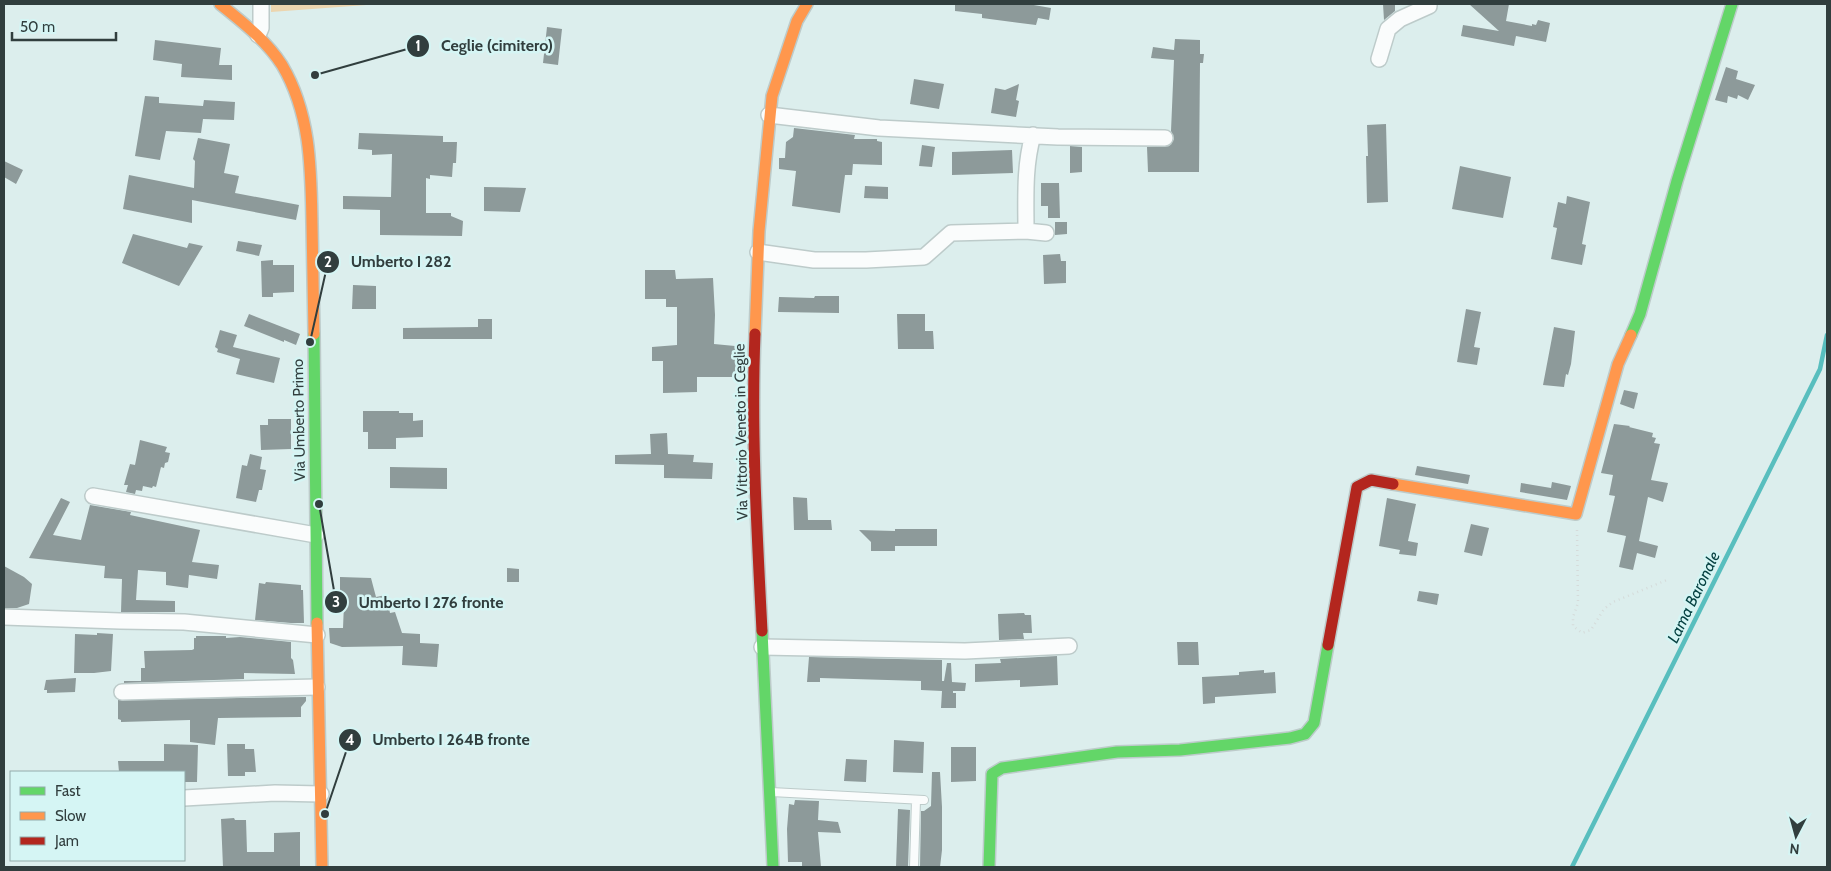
<svg xmlns="http://www.w3.org/2000/svg" width="1831" height="871" viewBox="0 0 1831 871" font-family="Cabin,sans-serif">
  <rect width="100%" height="100%" fill="#dceeed"/>
  <!-- green -->
  <path fill="#ecd5af" d="M271 4H380L271 12Z"/>
  <g fill="none" stroke-linecap="round" stroke-linejoin="round">
    <!-- stream -->
    <path stroke="#58bebe" stroke-width="4.5" d="M1572 867 1820 369 1827 335"/>
  </g>
  <!-- building -->
  <path fill="#8d9a9a" d="M955 4H1028L1051 8 1049 20 1038 18 1036 25 982 18V14L955 11Z
    M1383 4H1395V11L1384 20Z
    M1469 4H1509L1506 21 1532 26V24L1536 25 1538 20 1550 23 1546 42 1516 36 1514 46 1461 36 1463 25 1499 31Z
    M547 27 562 29 558 65 543 63Z
    M1175 39 1200 40V54H1204L1203 63H1200L1199 172H1148L1147 147 1169 146 1174 139 1171 131 1174 60 1151 58 1153 47 1174 50Z
    M155 40 221 48 219 65H232V80L181 77 182 64 153 60Z
    M1726 67 1738 71 1736 79 1755 85 1748 100 1738 95 1737 99 1728 96 1727 103 1715 100Z
    M914 79 944 84 939 109 910 104Z
    M1019 84 1016 100 1019 101 1016 117 991 113 995 88 1005 90Z
    M145 96 159 97V103L203 106 204 100 235 102 234 120 203 119 201 133 166 131 160 160 135 156Z
    M1386 124 1388 202 1367 203 1366 156H1368L1367 125Z
    M794 128 855 135 854 139H877V141L882 142V165L853 164 852 175H845L840 213 792 206 796 171 779 169V158H785L786 142 793 137Z
    M359 133 443 136V142H457L456 163H453L452 177 430 175V179L426 178V213H451V216L463 221 462 236 380 235V210L343 209V196L391 197 392 154 372 155V150L358 149Z
    M198 138 230 144 224 173 239 176 235 193 299 205 296 220 192 200V223L123 209 129 175 194 188 195 161 193 159Z
    M922 145 935 147 932 167 919 166Z
    M1070 146 1082 147V172L1070 173Z
    M1012 150 1013 173 952 175V152Z
    M4 161 23 170 16 184 4 177Z
    M1460 166 1511 177 1503 218 1452 209Z
    M1041 183H1059L1060 218H1048V206H1041Z
    M865 186 888 187V199L864 198Z
    M484 187 526 188 520 212 484 211Z
    M1567 196 1590 202 1582 244 1586 245 1582 265 1551 259 1557 228 1553 227 1558 202 1566 204Z
    M1055 222H1067V234L1055 235Z
    M133 234 187 248 189 243 203 246 179 286 122 263Z
    M238 241 262 245 259 256 236 251Z
    M1060 254 1061 261H1066V283L1044 284 1043 255Z
    M273 260V265H294V292L273 293V297H262L261 261Z
    M645 270H675L676 279 713 278 715 315 714 344 735 346 736 377H697V392L663 393V361H652V347L677 345V307H666V299H645Z
    M353 285 376 286V309H352Z
    M815 296H839V313L778 312 779 297 814 298Z
    M1466 309 1481 312 1474 347 1480 348 1477 365 1457 362Z
    M249 314 300 334 296 345 284 340V342L244 326Z
    M897 314H925V331H933L934 349H898Z
    M478 319H492V339H403V328L478 327Z
    M1554 327 1575 331 1571 364 1568 375 1566 374 1564 387 1543 385Z
    M220 330 237 335 233 347 280 358 274 383 236 374 240 359 217 352 218 349 215 347Z
    M1624 390 1638 393 1634 409 1620 404Z
    M363 411H399V413H413V421L423 420V437L396 438V449H368V432H363Z
    M268 419H291V449L261 450 260 425H268Z
    M1614 424 1630 426 1629 427 1653 433 1652 437 1656 438 1654 443 1660 444 1651 480 1668 483 1663 502 1648 497 1639 541 1658 546 1655 558 1637 553 1633 570 1619 567 1626 536 1607 532 1615 496 1609 495 1613 475 1601 473Z
    M667 433 668 454 694 455 693 462 713 463 712 479 664 478V465L615 464V455L651 454 650 434Z
    M140 440 167 447 165 452 170 453 168 462 165 463 164 468 161 467 156 487 153 486 152 488 143 486 142 491 136 490 135 494 126 492 128 485H124L130 464 135 465Z
    M250 454 262 457 260 469 266 470 262 490H259L256 502 236 498 242 465 247 466Z
    M1417 466 1470 475 1468 484 1415 475Z
    M390 467 447 468V489L390 488Z
    M1552 482 1571 486 1567 500 1520 492 1521 483 1551 488Z
    M793 497 807 498 808 520H831L832 530H794Z
    M61 498 70 502 53 535 81 540 90 505 131 512 130 515 200 530 192 562 219 565 217 579 189 575 188 588 166 585V572L138 570 136 600 175 601V612H121L122 579 104 578 105 566 29 558Z
    M1387 498 1416 504 1408 541 1418 543 1416 556 1399 554 1400 550 1379 546Z
    M1471 524 1489 528 1482 556 1464 552Z
    M895 529H937V546H895V551H871V542L859 530 895 531Z
    M4 566 24 577 32 584 29 604 17 608H4Z
    M507 568 519 569V582H507Z
    M340 577 371 578 376 597 386 595 390 613 395 612 402 633 420 634V643L439 644 437 667 402 665 403 646 342 647 330 643 329 628H343L344 604H340Z
    M266 582 301 585V590H303L304 623H291L255 620 259 583 265 584Z
    M1419 591 1439 594 1437 605 1417 601Z
    M1024 613 1025 615H1031L1032 633H1023L1024 639 999 640 998 614Z
    M97 633 113 634 111 671 94 673H74L75 634 97 635Z
    M196 636H226V638L240 637 291 642V658L293 660 295 674 244 673V679L124 683V681H141V668H145L144 651 192 650 194 649V638H196Z
    M1177 642H1198L1199 665H1178Z
    M1057 656 1058 685 1020 687V680L975 682V664L1001 663 1000 659Z
    M809 657 942 660V681H944L947 663H951L952 682 966 683 965 691H953V693H956V708H941L942 691 921 690V681L820 678V682H807Z
    M1264 670V673L1275 672 1276 693 1215 697V703L1203 704 1202 677 1239 675V672Z
    M76 678 75 692 47 693V690H44L46 680Z
    M306 697V701L301 707V717L218 718 215 745 190 742V720L121 722V720L118 719V700Z
    M894 740 924 742 923 773 893 772Z
    M164 744 198 745 197 782H184V772H119L118 761H164Z
    M227 744H245V749H254L256 772H245V776H228Z
    M951 747H976V781L951 782Z
    M846 759 867 760 866 782 844 781Z
    M932 772H940L942 807V850L940 867H920L921 811H924L931 806Z
    M795 800 819 801 818 820 838 822 841 833 818 832 821 867H802V862H788L787 829 789 804 794 805Z
    M898 809 910 810 908 867H896Z
    M234 818 235 820H246L247 852H274V833L300 832V867H223L221 819Z"/>
  <g fill="none" stroke-linecap="round" stroke-linejoin="round">
    <!-- lane casing -->
    <g stroke="#bdcbca" stroke-width="10">
      <path id="lane" d="M771 792 924 800
        M914 867 916 800"/>
    </g>
    <!-- street casing -->
    <g stroke="#bdcbca" stroke-width="18">
      <path id="street" d="M258 35 261 28V4
        M1379 59 1388 29 1400 19 1429 6V4
        M769 115 879 128 1058 137 1165 138
        M1026 231C1026 198 1024 167 1033 135
        M758 252 814 260H866L924 257 951 233 1026 231 1046 233
        M93 496 316 535
        M4 617 120 621 184 622 317 635
        M762 647 965 651 1069 646
        M122 692 317 687
        M184 798 275 793 321 794"/>
    </g>
    <!-- fast casing -->
    <g stroke="#bdcbca" stroke-width="14">
      <path id="fast" d="M314 334 317 623
        M1631 335 1640 314 1677 181 1732 4
        M762 631 773 867
        M989 867 992 774 1002 768 1117 752 1180 750 1290 738 1305 734 1314 723 1328 645"/>
    </g>
    <!-- slow casing -->
    <g stroke="#bdcbca" stroke-width="14">
      <path id="slow" d="M220 4C242 22 266 40 282 65 311 114 311 169 312 224 313 260 313 297 314 334
        M755 334 759 231 772 96 797 21 807 4
        M1393 484 1576 514 1618 364 1631 335
        M317 623 322 867"/>
    </g>
    <!-- jam casing -->
    <g stroke="#bdcbca" stroke-width="14">
      <path id="jam" d="M755 334C751 433 757 532 762 631
        M1328 645 1357 487 1371 480 1393 484"/>
    </g>
    <!-- path -->
    <path stroke="#d5dbda" stroke-width="2.5" stroke-dasharray="1 4" stroke-linecap="butt" d="M1577 530 1578 603 1573 617V626L1582 633 1591 630 1604 609 1613 602 1667 580"/>
    <!-- lane -->
    <use href="#lane" stroke="#fafcfc" stroke-width="8"/>
    <!-- street -->
    <use href="#street" stroke="#fafcfc" stroke-width="15"/>
    <!-- fast -->
    <use href="#fast" stroke="#63d668" stroke-width="11"/>
    <!-- slow -->
    <use href="#slow" stroke="#ff974d" stroke-width="11"/>
    <!-- jam -->
    <use href="#jam" stroke="#b3261e" stroke-width="11"/>
  </g>
  <g text-anchor="middle" stroke-width="5" stroke-linejoin="round" paint-order="stroke">
    <!-- street labels -->
    <g font-size="15" fill="#313e3e" stroke="#d5f5f4">
      <text transform="translate(299 420) rotate(-91)" y="5">Via Umberto Primo</text>
      <text transform="translate(741 432) rotate(-91)" y="5">Via Vittorio Veneto in Ceglie</text>
    </g>
    <!-- water labels -->
    <g font-size="16" font-style="italic" fill="#074242" stroke="#d5f5f4">
      <text transform="translate(1693 597) rotate(-64)" y="6">Lama Baronale</text>
    </g>
  </g>
  <!-- callouts -->
  <path fill="none" stroke="#313e3e" stroke-width="2" d="M315 75L418 46M310 342L328 262M319 504L336 602M325 814L350 740"/>
  <g fill="#313e3e" stroke="#d5f5f4" stroke-width="2">
    <circle cx="315" cy="75" r="5"/>
    <circle cx="310" cy="342" r="5"/>
    <circle cx="319" cy="504" r="5"/>
    <circle cx="325" cy="814" r="5"/>
    <circle cx="418" cy="46" r="12"/>
    <circle cx="328" cy="262" r="12"/>
    <circle cx="336" cy="602" r="12"/>
    <circle cx="350" cy="740" r="12"/>
  </g>
  <g font-size="15" text-anchor="middle" font-weight="bold" fill="#fff">
    <text x="418" y="51">1</text>
    <text x="328" y="267">2</text>
    <text x="336" y="607">3</text>
    <text x="350" y="745">4</text>
  </g>
  <g font-size="16" text-anchor="middle" font-weight="bold" fill="#313e3e" stroke="#d5f5f4" stroke-width="5" stroke-linejoin="round" paint-order="stroke">
    <text x="497" y="51">Ceglie (cimitero)</text>
    <text x="401" y="267">Umberto I 282</text>
    <text x="431" y="608">Umberto I 276 fronte</text>
    <text x="451" y="745">Umberto I 264B fronte</text>
  </g>
  <!-- border -->
  <rect width="1831" height="871" fill="none" stroke="#313e3e" stroke-width="10"/>
  <!-- legend -->
  <rect x="10" y="771" width="175" height="90" fill="#d5f5f4" stroke="#93acab"/>
  <rect x="20" y="787" width="25" height="8" fill="#63d668" stroke="#93acab"/>
  <text x="55" y="796" font-size="15" fill="#313e3e">Fast</text>
  <rect x="20" y="812" width="25" height="8" fill="#ff974d" stroke="#93acab"/>
  <text x="55" y="821" font-size="15" fill="#313e3e">Slow</text>
  <rect x="20" y="837" width="25" height="8" fill="#b3261e" stroke="#93acab"/>
  <text x="55" y="846" font-size="15" fill="#313e3e">Jam</text>
  <!-- north arrow -->
  <g transform="translate(1796 836) rotate(186)" stroke="#d5f5f4" stroke-width="4" paint-order="stroke">
  <path d="M0-4L9 19L0 12L-9 19Z" fill="#313e3e"/>
  <text y="-8" font-size="14" font-weight="bold" text-anchor="middle" fill="#313e3e">N</text>
  </g>
  <!-- scale -->
  <path d="M12 32v8h104v-8" fill="none" stroke="#313e3e" stroke-width="2.5"/>
  <text x="20" y="32" font-size="15" fill="#313e3e" stroke="#d5f5f4" stroke-width="4" paint-order="stroke">50 m</text>
</svg>
